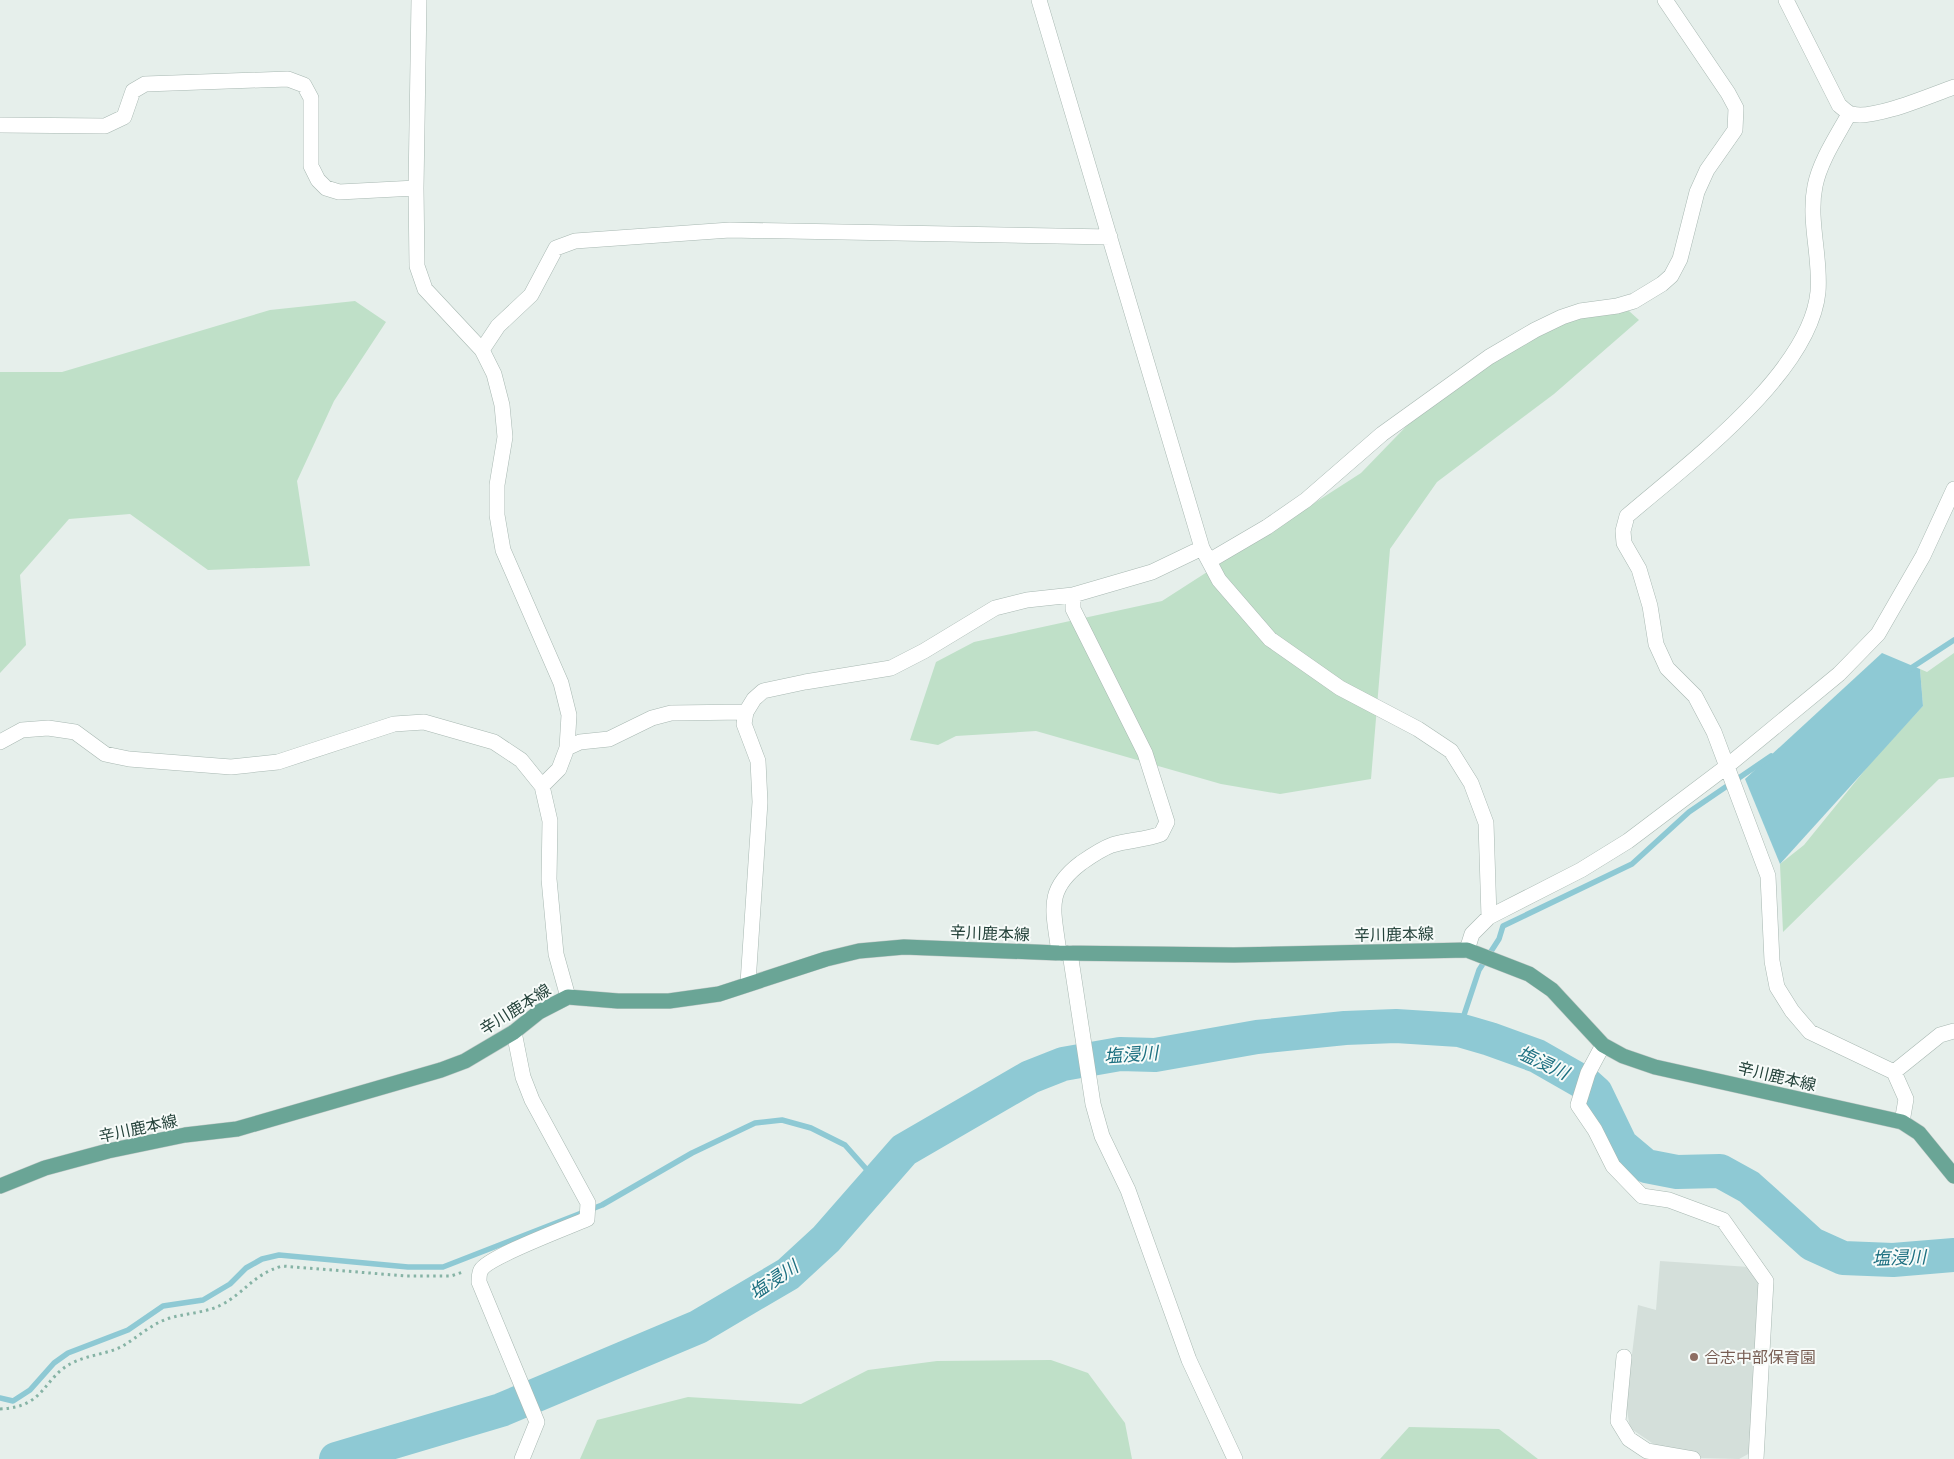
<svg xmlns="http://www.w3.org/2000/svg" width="1954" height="1459" viewBox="0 0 1954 1459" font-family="Manrope,'Noto Sans JP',sans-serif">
  <rect width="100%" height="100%" fill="#e6efeb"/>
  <!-- built -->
  <path fill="#d4dfda" d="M1660 1261 1749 1267 1761 1286 1750 1453 1739 1459 1700 1458 1655 1445 1630 1428 1626 1404 1638 1305 1656 1310Z"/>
  <!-- green -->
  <path fill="#bfe0c8" d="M355 301 386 322 334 401 297 481 310 566 208 570 130 514 69 519 20 575 26 645 0 673V372H62L270 310Z
    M1619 302 1639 320 1554 394 1437 482 1390 549 1371 779 1280 794 1221 784 1036 731 956 736 938 745 910 740 936 662 974 642 1162 601 1361 473 1423 409 1495 358 1572 320Z
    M1954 653V777L1939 779 1783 932 1780 864 1804 845 1873 760 1923 706 1920 669 1927 672Z
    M1051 1360 1088 1373 1125 1423 1132 1459H580L597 1420 688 1397 801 1404 868 1370 937 1361Z
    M1409 1427 1499 1429 1538 1459H1380Z"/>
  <!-- water -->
  <path fill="#8ec9d4" d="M1882 653 1920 669 1923 706 1780 864 1745 779Z"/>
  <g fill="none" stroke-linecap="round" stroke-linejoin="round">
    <!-- stream -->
    <path stroke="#8ec9d4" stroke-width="5.5" d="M1908 670 1954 640
      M1459 1030 1479 970 1499 939 1503 926 1632 864 1689 812 1771 756
      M0 1398 13 1401 30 1390 54 1363 68 1353 128 1330 163 1306 203 1300 230 1284 246 1268 262 1259 279 1255 408 1267H443L602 1205 692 1153 755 1123 782 1120 811 1128 845 1145 876 1180"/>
    <!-- river -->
    <path stroke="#8ec9d4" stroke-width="34" d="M336 1459 501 1410 698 1327 788 1274 826 1239 904 1150 1030 1077 1063 1064 1120 1054 1155 1055 1257 1037 1345 1028 1396 1026 1459 1030 1490 1039 1537 1056 1586 1084 1596 1093 1621 1145 1646 1166 1677 1172 1720 1171 1749 1187 1812 1244 1843 1258 1893 1260 1954 1255"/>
    <!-- minor casing -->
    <g stroke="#a8b8b2" stroke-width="16">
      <path id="minor" d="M419 0 416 188 417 266 425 289 482 350 494 374 502 405 505 437 497 485V515L503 550 561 683 569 715 567 748 559 769 542 786
        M1039 0 1202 548 1219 580 1270 639 1340 688 1418 729 1451 751 1471 783 1486 823 1489 917
        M1786 0 1839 105C1843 108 1847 113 1852 114 1874 120 1931 95 1954 87
        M1849 114C1837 136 1820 161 1815 186 1808 221 1821 257 1818 292 1810 374 1686 465 1627 516L1623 531 1624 543 1639 569 1650 606 1656 644 1667 668 1695 696 1714 732 1768 876 1772 961 1777 987 1792 1011 1810 1032 1894 1072 1906 1099 1902 1122
        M0 125 105 126 124 117 133 91 145 84 288 79 304 85 311 98V166L318 180 326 188 339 192 416 188
        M482 350 498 326 531 295 556 248 575 241 730 230 1110 237
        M1209 561 1267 527 1306 500 1382 434 1489 357 1535 330 1562 317 1580 311 1617 306 1634 301 1662 284 1671 276 1680 259 1697 192 1707 170 1735 130 1736 108 1728 93 1665 0
        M746 712 754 699 763 691 805 682 891 668 924 651 995 608 1027 600 1073 595 1152 572 1202 548
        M0 742 22 730 48 728 75 732 105 754 129 759 231 767 278 762 394 724 424 722 494 742 521 760 542 786 550 821 549 879 556 954 568 997
        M567 748 580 742 609 739 652 718 671 713 746 712 744 724 758 761 760 802 748 983
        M1467 950 1472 934 1489 917 1581 870 1628 841 1726 767 1839 674 1878 634 1923 556 1954 489
        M1059 953C1054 911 1044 891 1081 863 1091 856 1101 849 1112 845 1128 840 1145 840 1161 834L1167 822 1145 753 1073 609V595
        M1070 953 1093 1104 1102 1136 1128 1190 1189 1360 1235 1459
        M514 1032 523 1077 532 1100 588 1203 587 1219C569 1227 488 1257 481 1270 479 1273 479 1278 479 1282L537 1422 522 1459
        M1603 1045 1588 1073 1578 1105 1595 1130 1613 1166 1642 1196 1669 1200 1723 1220 1766 1281 1756 1459
        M1894 1072 1940 1035 1954 1031
        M1624 1357 1618 1421 1629 1439 1647 1451 1693 1459"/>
    </g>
    <!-- major casing -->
    <g stroke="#c2cac8" stroke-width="16">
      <path id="major" d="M0 1186 45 1168 108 1151 185 1135 237 1129 441 1070 465 1061 514 1032 539 1012 568 997 618 1001H669L719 994 826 959 859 951 904 947 1059 953 1234 955 1467 950 1529 974 1552 990 1603 1045 1623 1056 1655 1067 1902 1122 1919 1133 1954 1176"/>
    </g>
    <!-- path -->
    <path stroke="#86b3a5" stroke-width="3" stroke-dasharray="2.5 4" stroke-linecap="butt" d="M0 1409C47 1407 42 1377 74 1362 89 1355 106 1354 121 1347 137 1338 152 1323 170 1318 187 1313 205 1313 221 1305 246 1292 252 1275 282 1266L407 1276H451L463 1272"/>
    <!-- minor -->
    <use href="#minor" stroke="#fff" stroke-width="15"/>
    <!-- major -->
    <use href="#major" stroke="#6aa596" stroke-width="15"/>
  </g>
  <!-- markers -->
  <circle fill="#8d6e63" stroke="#f7fbf9" stroke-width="2" cx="1694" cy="1357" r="5"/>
  <g text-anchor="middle" stroke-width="4" stroke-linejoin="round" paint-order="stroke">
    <!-- street labels -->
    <g font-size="16" fill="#24423a" stroke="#f7fbf9">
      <text transform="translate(990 933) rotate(2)" y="6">辛川鹿本線</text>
      <text transform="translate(1394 934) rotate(-1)" y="6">辛川鹿本線</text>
      <text transform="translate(515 1009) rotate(-32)" y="6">辛川鹿本線</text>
      <text transform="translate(1777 1076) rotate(13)" y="6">辛川鹿本線</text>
      <text transform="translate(138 1128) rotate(-12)" y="6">辛川鹿本線</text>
    </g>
    <!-- education labels -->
    <g font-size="16" fill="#785e54" stroke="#f7fbf9" text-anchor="start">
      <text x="1704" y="1363">合志中部保育園</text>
    </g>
    <!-- water labels -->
    <g font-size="18" font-style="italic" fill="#1c6f80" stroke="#f7fbf9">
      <text transform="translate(1131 1055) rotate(-4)" y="6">塩浸川</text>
      <text transform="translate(1543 1063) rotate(25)" y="6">塩浸川</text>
      <text transform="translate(1899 1258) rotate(-2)" y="6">塩浸川</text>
      <text transform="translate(774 1280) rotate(-34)" y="6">塩浸川</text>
    </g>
  </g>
</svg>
